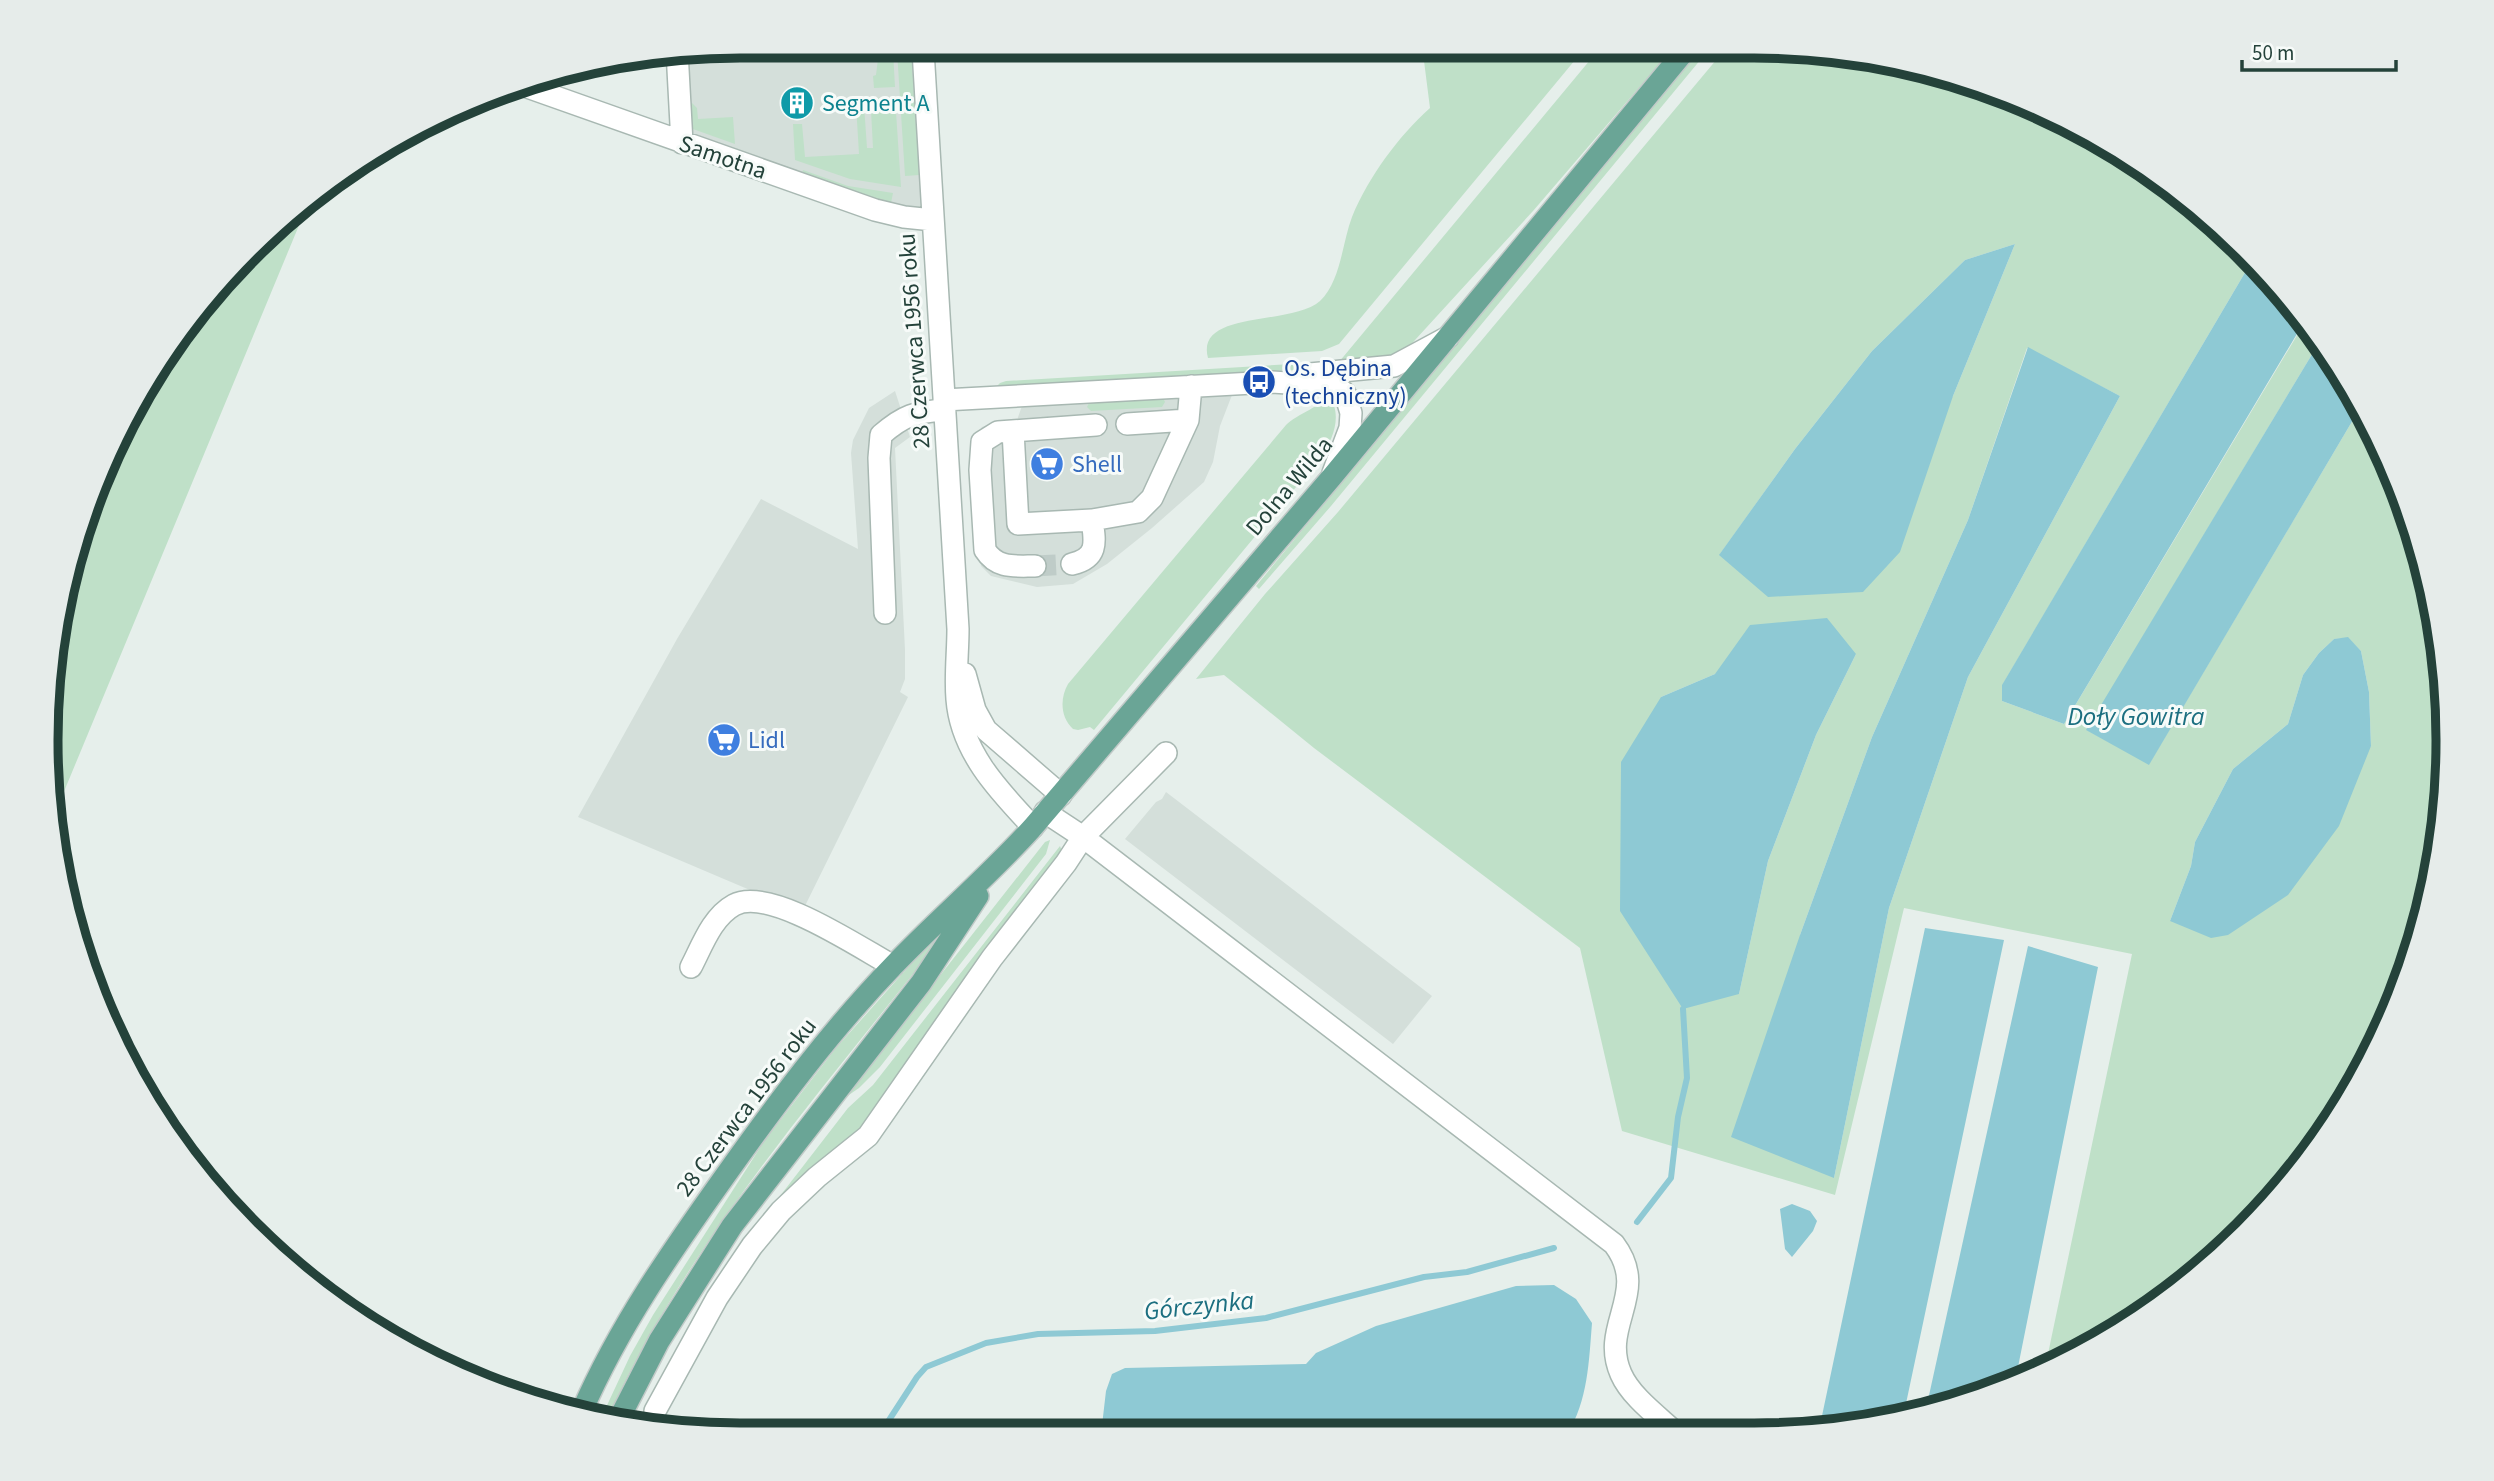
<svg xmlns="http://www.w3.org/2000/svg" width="2494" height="1481" viewBox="0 0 2494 1481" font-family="'Source Sans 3',sans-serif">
  <rect width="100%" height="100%" fill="#e6efeb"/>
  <!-- built -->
  <path fill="#d4dfda" d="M923 50 933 220 682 143 677 51Z
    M895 391 910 437 895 448 905 650V679L900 692 908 697 802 912 578 817 677 639 761 499 858 549 851 453 853 440 869 408Z
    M1242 393 1232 395 1220 426 1213 462 1204 482 1152 528 1107 564 1073 584 1037 587 991 576 981 566 978 551 974 438 982 427 996 422 1017 420 1022 406Z
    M1166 792 1432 996 1393 1044 1125 839 1156 802 1162 799Z"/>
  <!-- green -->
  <path fill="#bfe0c8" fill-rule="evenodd" d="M1702 47H1711L1331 506 1259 589 1256 586Z
    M1727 47H1799L1977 83 2140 163 2245 249 2253 259 2003 684 2002 701 2064 724 2305 322 2320 341 2087 730 2149 764 2360 408 2396 475 2435 605 2448 741 2435 876 2395 1007 2331 1127 2212 1263 2101 1343 2045 1368 2132 954 1904 908 1835 1195 1622 1131 1580 948 1314 748 1224 675 1196 679 1265 594 1338 512ZM2015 244 1953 396 1768 596 1720 554 1795 449 1872 351 1965 260ZM2027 348 2120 396 1968 677 1889 908 1834 1178 1800 935 1872 737 1968 520ZM2348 638 2361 651 2369 692 2371 746 2170 921 2191 866 2195 842 2233 769 2288 724 2303 675 2319 653 2334 639ZM1856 654 1816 735 1768 861 1739 994 1661 697 1715 674Z
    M1585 48 1339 344 1322 351 1208 358C1195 310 1292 326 1320 301 1341 281 1342 243 1352 217 1369 176 1398 137 1430 108L1424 61 1409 49Z
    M1600 48H1673L1533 211 1405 351 1398 357 1334 368Z
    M911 50 919 175 905 176 897 51Z
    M879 51H893L895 87 874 88 873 76 876 75Z
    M895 97 901 187 850 179 795 160 793 124H802L805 157 859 154 856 105H864L867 148H873L871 110H875L874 98Z
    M692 103 697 108 698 119 733 117 735 144 690 128 689 105Z
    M803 170 848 186 893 193 891 203 802 174Z
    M311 194H312L53 818 46 741 52 649 82 517 163 354 249 249Z
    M1308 363 1312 369 996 387 1000 383 1006 381Z
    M1328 394C1343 414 1334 438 1321 457L1094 730 1090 727 1078 730 1073 729C1060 717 1060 698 1068 684L1286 425C1297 414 1323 406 1328 394Z
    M1163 398 1165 402 1162 407 1091 411 1087 407 1089 403 1092 402Z
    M1050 840 1046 854 880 1067 859 1088 843 1099 1045 842Z
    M1060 846 1062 851 877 1116 785 1198 780 1196 848 1108 873 1085Z
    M944 927 948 928 928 955C812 1102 687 1245 608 1417L602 1416 630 1356 653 1315 765 1140 836 1048Z"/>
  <!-- water -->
  <path fill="#8ec9d4" d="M2015 244 1953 396 1900 552 1863 592 1768 597 1719 555 1795 449 1872 351 1965 260Z
    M2253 259 2304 322 2064 724 2002 701V685Z
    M2320 341 2332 355 2360 408 2149 765 2086 730Z
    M2028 347 2120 396 1968 677 1889 908 1834 1178 1731 1137 1800 935 1872 737 1968 520Z
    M1827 618 1856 654 1816 735 1768 861 1739 994 1683 1009 1620 911 1621 762 1661 697 1715 674 1750 625Z
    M2348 637 2361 651 2369 692 2371 746 2339 826 2288 895 2228 935 2211 938 2170 921 2191 866 2195 842 2233 769 2288 724 2303 675 2319 653 2334 639Z
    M1925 928 2004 940 1904 1413 1819 1430Z
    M2028 946 2098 967 2015 1382 1977 1399 1926 1409Z
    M1792 1204 1810 1211 1817 1221 1813 1231 1792 1257 1785 1249 1780 1209Z
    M1554 1285 1576 1299 1592 1323C1589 1360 1588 1402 1567 1434H1101L1106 1391 1112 1374 1125 1368 1306 1364 1316 1353 1376 1326 1516 1286Z"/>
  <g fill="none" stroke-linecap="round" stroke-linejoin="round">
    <!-- stream -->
    <path stroke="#8ec9d4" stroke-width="6" d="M1637 1222 1671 1178 1678 1117 1687 1078 1683 1009
      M880 1434 917 1377 926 1367 986 1343 1038 1334 1155 1331 1266 1318 1424 1277 1467 1272 1554 1248"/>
    <!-- minor-tunnel -->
    <path stroke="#bfccc8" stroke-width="21" stroke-dasharray="21 10" stroke-linecap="butt" d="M1035 566 1072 564"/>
    <!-- minor casing -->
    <g stroke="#a8b8b2" stroke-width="24">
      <path id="minor" d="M923 50 958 629C958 652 955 676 957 699 961 752 999 791 1033 827
        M677 51 682 143
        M516 83 875 210 904 217 933 220
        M1310 374 1394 366 1448 337
        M944 400 1272 382 1334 386 1345 393 1351 413 1350 428 1333 473
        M1127 424 1188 420
        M1013 431 1018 524 1092 520
        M1072 564C1099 558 1095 541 1092 520L1138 512 1152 498 1188 420 1191 386
        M1035 566C1015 566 997 569 985 550L980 470 982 442 998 432 1096 425
        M885 613 879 458 881 435C904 415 915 412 945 410
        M965 674 975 710 986 730 1061 795
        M1166 753 1083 837 1614 1244C1651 1293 1599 1325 1621 1374 1631 1397 1659 1417 1677 1434
        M691 967C702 946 712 917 734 905 769 886 860 948 893 966
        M655 1411 717 1298 752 1246 781 1211 817 1177 868 1136 992 958 1066 863 1083 837 1045 812"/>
    </g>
    <!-- major casing -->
    <g stroke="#c2cac8" stroke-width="24">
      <path id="major" d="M582 1411C619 1326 671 1252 725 1176 777 1103 831 1030 894 965 939 918 989 876 1033 827L1331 478 1688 47
        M619 1419 659 1341 732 1226 921 983 978 896"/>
    </g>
    <!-- minor -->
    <use href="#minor" stroke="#fff" stroke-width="21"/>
    <!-- major -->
    <use href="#major" stroke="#6aa596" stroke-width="21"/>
  </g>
  <!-- icons -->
  <defs>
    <g id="building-disc" transform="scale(1.75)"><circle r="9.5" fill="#0f9aa8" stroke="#f7fbf9"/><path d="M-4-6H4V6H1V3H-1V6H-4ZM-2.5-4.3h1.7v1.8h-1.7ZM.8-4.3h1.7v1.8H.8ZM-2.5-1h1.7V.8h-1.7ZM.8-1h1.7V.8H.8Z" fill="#fff"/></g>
    <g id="bus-disc" transform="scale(1.75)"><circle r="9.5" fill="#1a4fb4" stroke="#f7fbf9"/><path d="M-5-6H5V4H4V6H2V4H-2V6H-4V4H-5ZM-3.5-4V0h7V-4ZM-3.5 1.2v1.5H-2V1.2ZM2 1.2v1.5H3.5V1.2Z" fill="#fff"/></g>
    <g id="supermarket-disc" transform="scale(1.75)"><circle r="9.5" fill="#3f7fe0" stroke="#f7fbf9"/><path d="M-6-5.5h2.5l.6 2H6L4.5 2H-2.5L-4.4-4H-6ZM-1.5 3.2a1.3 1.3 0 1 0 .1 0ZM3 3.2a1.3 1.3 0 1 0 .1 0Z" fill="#fff"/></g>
  </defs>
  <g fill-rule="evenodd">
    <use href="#building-disc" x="797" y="103"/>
    <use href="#bus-disc" x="1259" y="382"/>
    <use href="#supermarket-disc" x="1047" y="464"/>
    <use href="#supermarket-disc" x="724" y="740"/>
  </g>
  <g text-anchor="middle" stroke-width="6" stroke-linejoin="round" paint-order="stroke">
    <!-- culture labels -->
    <g font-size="24" fill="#0d838f" stroke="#f7fbf9" text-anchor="start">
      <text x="822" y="111">Segment A</text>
    </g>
    <!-- street labels -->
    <g font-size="24" fill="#24423a" stroke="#f7fbf9">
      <text transform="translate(723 157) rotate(19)" y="8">Samotna</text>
      <text transform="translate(914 341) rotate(-94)" y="8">28 Czerwca 1956 roku</text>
      <text transform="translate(1289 486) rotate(-50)" y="8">Dolna Wilda</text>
      <text transform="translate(746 1107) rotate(-53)" y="8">28 Czerwca 1956 roku</text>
    </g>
    <!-- transit labels -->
    <g font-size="24" fill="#164399" stroke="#f7fbf9" text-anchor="start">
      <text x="1284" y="376">Os. Dębina<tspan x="1284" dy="28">(techniczny)</tspan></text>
    </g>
    <!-- shop labels -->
    <g font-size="24" fill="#366cbe" stroke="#f7fbf9" text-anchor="start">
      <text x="1072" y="472">Shell</text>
      <text x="748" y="748">Lidl</text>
    </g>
    <!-- water labels -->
    <g font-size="26" font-style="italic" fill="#1c6f80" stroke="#f7fbf9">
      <text x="2136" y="725">Doły Gowitra</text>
      <text transform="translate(1199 1305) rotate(-6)" y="9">Górczynka</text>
    </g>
  </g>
  <!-- crop -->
  <path d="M0 0H2494V1481H0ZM740 58H1754A682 682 0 0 1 2436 740V741A682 682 0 0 1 1754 1423H740A682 682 0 0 1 58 741V740A682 682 0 0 1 740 58Z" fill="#e6ecea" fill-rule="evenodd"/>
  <path fill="none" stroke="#24423a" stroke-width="9" d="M740 58H1754A682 682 0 0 1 2436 740V741A682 682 0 0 1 1754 1423H740A682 682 0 0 1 58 741V740A682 682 0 0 1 740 58Z"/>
  <!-- scale -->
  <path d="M2242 60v10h154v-10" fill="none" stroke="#24423a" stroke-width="3.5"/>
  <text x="2252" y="60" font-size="21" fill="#24423a" stroke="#f7fbf9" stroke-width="5" paint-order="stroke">50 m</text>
</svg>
